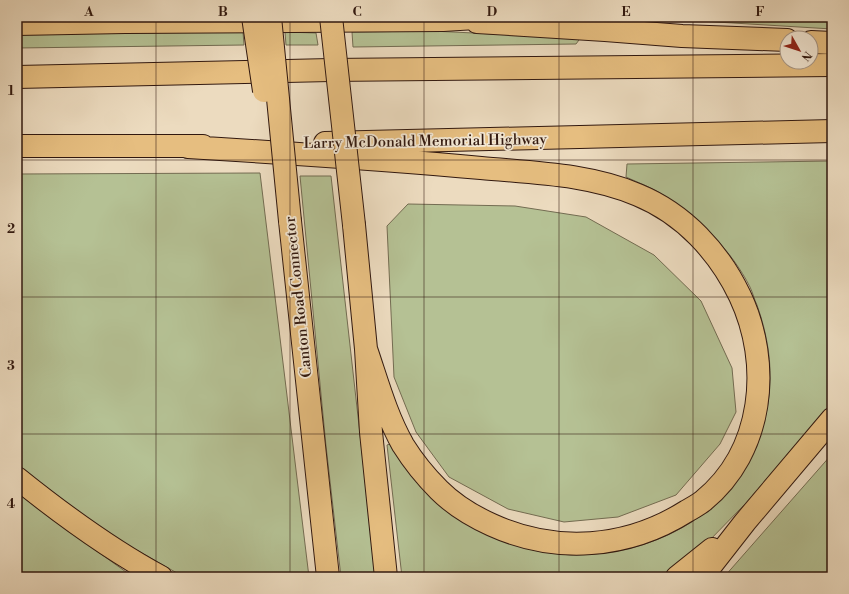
<svg xmlns="http://www.w3.org/2000/svg" width="849" height="594" viewBox="0 0 849 594" font-family="'Libre Bodoni',serif">
  <rect width="100%" height="100%" fill="#ecdbbf"/>
  <filter id="stains"><feTurbulence type="fractalNoise" baseFrequency=".005" numOctaves="4"/><feColorMatrix values="0 0 0 0 .2 0 0 0 0 .09 0 0 0 0 .02 0 0 0 .5 -.17"/></filter>
  <radialGradient id="worn" r=".72"><stop offset=".6" stop-color="#630" stop-opacity="0"/><stop offset="1" stop-color="#630" stop-opacity=".3"/></radialGradient>
  <!-- green -->
  <path fill="#b5c194" stroke="#736c52" d="M634 17H832V29Z
    M432 31 577 38 579 40 576 44 353 47 352 32Z
    M243 32 244 45 17 48V34Z
    M285 32 316 33 318 45H286Z
    M832 161V403L746 503 704 546 664 577H402L387 445 393 443C409 461 426 480 442 498 449 506 455 516 464 521 496 541 534 552 571 555 579 555 587 554 595 554 644 550 693 529 727 493 732 488 736 480 740 474 775 421 778 364 757 305 754 299 753 293 750 287 732 251 698 217 665 196 653 188 639 183 626 177L627 164Z
    M260 173 309 577H184L119 540 64 503 17 466V174Z
    M300 176H331L376 577H341L326 446Z
    M408 204 515 206 586 217 654 255 701 301 732 368 736 412 720 444 676 495 618 517 564 522 508 509 449 477 416 432 394 377 387 226Z
    M832 454V577H724Z
    M17 491 51 518 133 577H17Z"/>
  <g fill="none" stroke-linecap="round" stroke-linejoin="round">
    <!-- highway casing -->
    <g stroke="#31180f" stroke-width="24">
      <path id="highway" d="M477 22 605 30 682 36 787 40
        M17 24 125 22 443 20 492 17
        M811 42 832 43
        M17 77 330 70 832 65
        M325 143 832 131
        M17 146H203
        M188 147C286 153 383 159 481 168 534 173 589 174 638 195 684 214 719 252 740 296 772 364 764 451 703 501 698 505 692 508 687 511 627 549 556 554 492 525 472 516 454 505 439 490 425 476 413 461 403 445 386 415 377 381 366 349
        M290 221 328 577
        M354 225 366 349 371 432 386 577
        M17 478C63 515 109 549 161 577
        M677 577 712 549
        M702 577 745 522 832 419"/>
    </g>
    <!-- highway -->
    <use href="#highway" stroke="#e6be80" stroke-width="22"/>
    <!-- highway-bridge casing -->
    <g stroke="#31180f" stroke-width="24" stroke-linecap="butt">
      <path id="highway-bridge" d="M253 17 264 91
        M270 17 290 221
        M331 17 354 225"/>
    </g>
    <!-- highway-bridge -->
    <use href="#highway-bridge" stroke="#e6be80" stroke-width="22"/>
  </g>
  <!-- grid -->
  <path fill="none" stroke="#31180f" stroke-width="1" stroke-opacity="0.55" d="M156 17V577M290 17V577M424 17V577M559 17V577M693 17V577M17 160H832M17 297H832M17 434H832"/>
  <g text-anchor="middle" stroke-width="3.5" stroke-linejoin="round" paint-order="stroke">
    <!-- street labels -->
    <g font-size="15" fill="#31180f" stroke="#f3e8d5">
      <text transform="translate(425 141) rotate(-1)" y="5">Larry McDonald Memorial Highway</text>
      <text transform="translate(298 297) rotate(-96)" y="5">Canton Road Connector</text>
    </g>
  </g>
  <!-- margin -->
  <rect width="849" height="594" fill="none" stroke="#ecdbbf" stroke-width="44"/>
  <!-- north arrow -->
  <g transform="translate(799 50) rotate(129)"><circle r="19" fill="#f3e8d5" stroke="#a59586"/>
  <path d="M0-3L7 15L0 10L-7 15Z" fill="#8f2418"/>
  <text y="-6" font-size="11" font-weight="bold" text-anchor="middle" fill="#31180f">N</text>
  </g>
  <rect x="22" y="22" width="805" height="550" fill="none" stroke="#31180f" stroke-width="1.5"/>
  <g font-size="13" text-anchor="middle" font-weight="bold" fill="#31180f">
    <text x="89" y="16">A</text>
    <text x="223" y="16">B</text>
    <text x="357" y="16">C</text>
    <text x="492" y="16">D</text>
    <text x="626" y="16">E</text>
    <text x="760" y="16">F</text>
    <text x="11" y="95">1</text>
    <text x="11" y="233">2</text>
    <text x="11" y="370">3</text>
    <text x="11" y="508">4</text>
  </g>
  <rect width="100%" height="100%" filter="url(#stains)"/>
  <rect width="100%" height="100%" fill="url(#worn)"/>
</svg>
